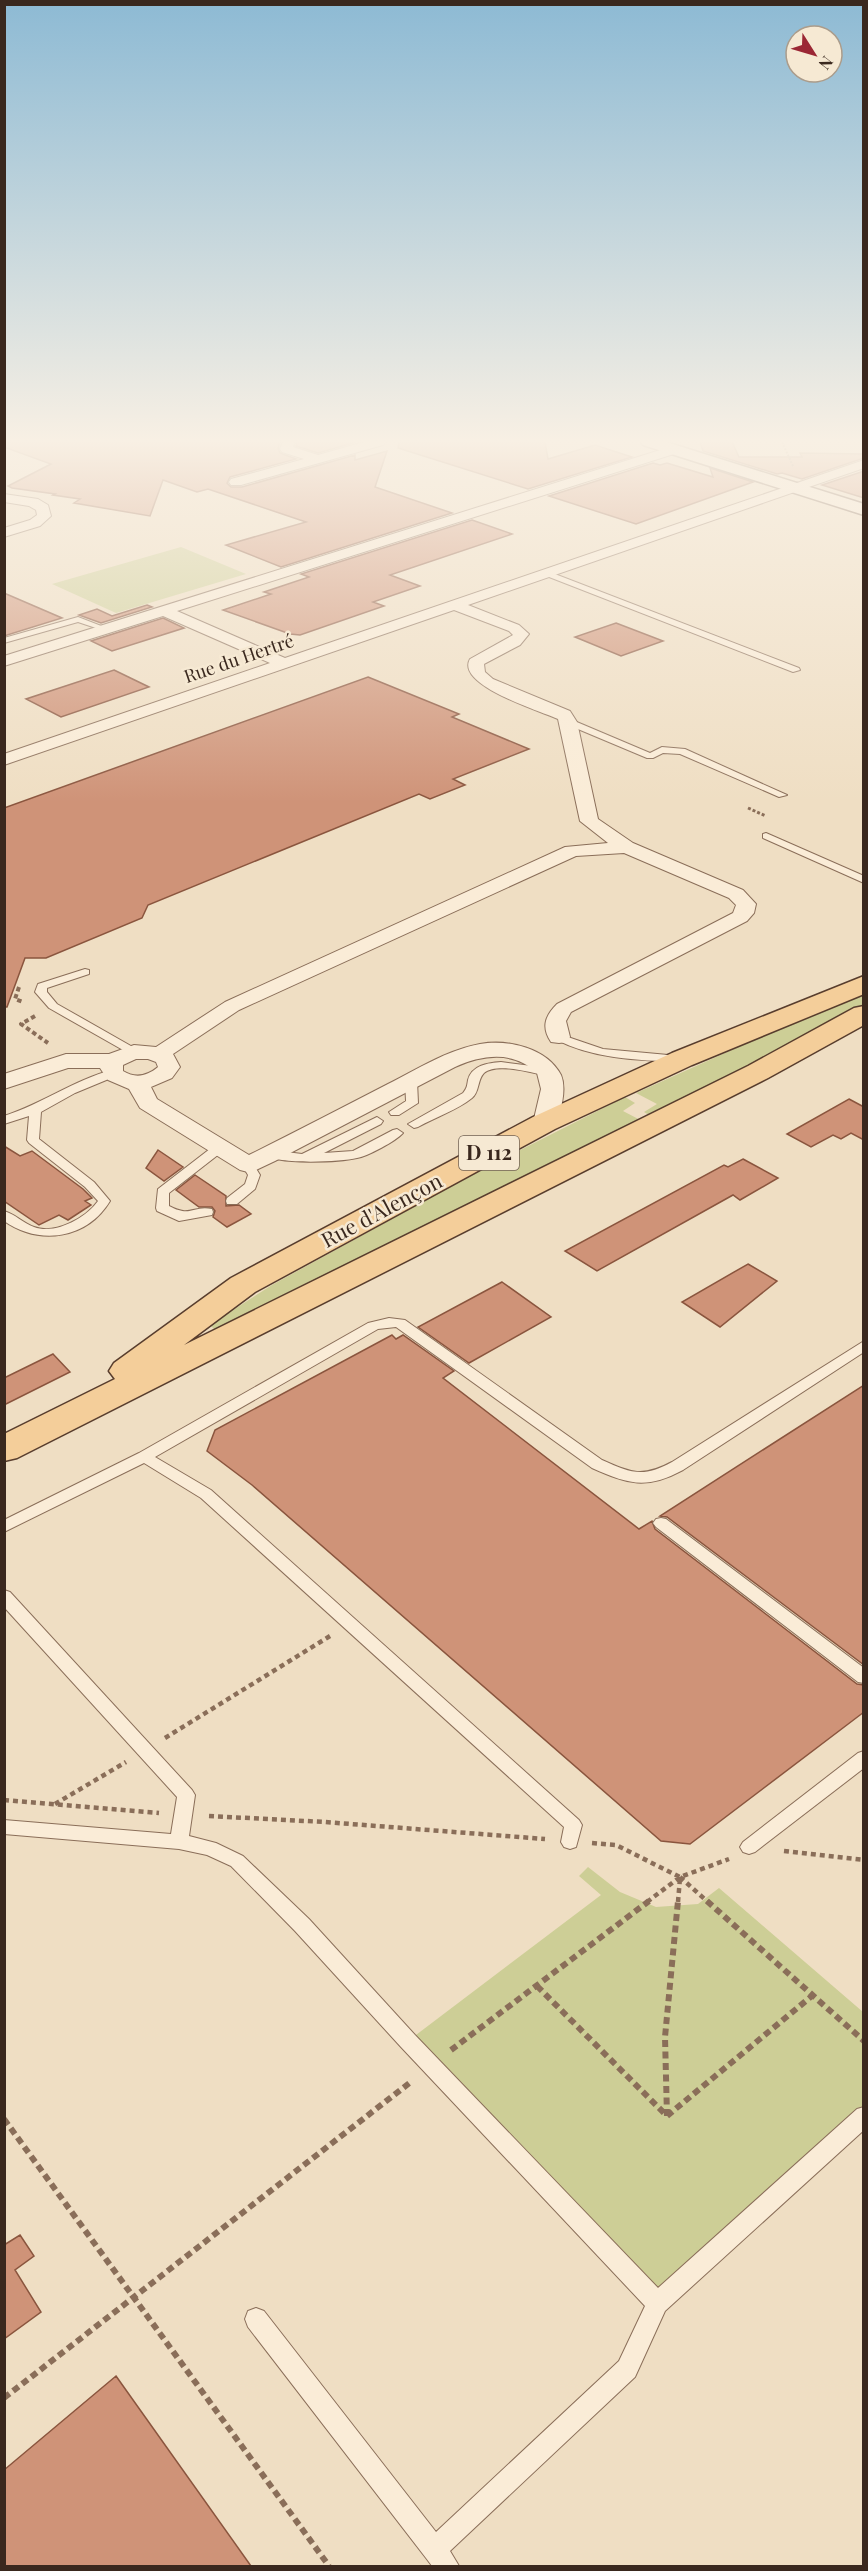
<svg xmlns="http://www.w3.org/2000/svg" width="868" height="2571" viewBox="0 0 868 2571" font-family="'Playfair Display',serif">
  <rect width="100%" height="100%" fill="#efdec3"/>
  <!-- green -->
  <path fill="#cdce96" d="M181 547 246 574 116 613 52 584Z
    M863 991V1011L656 1119 644 1112 657 1104 636 1093Z
    M625 1097 635 1103 623 1111 646 1123 217 1332 210 1325 272 1285 477 1172Z
    M588 1867 620 1892 656 1907 698 1904 719 1888 863 2012V2116L657 2303 408 2041 601 1895 579 1876Z"/>
  <!-- building -->
  <path fill="#cf9378" stroke="#8a553e" stroke-width="1.5" d="M4 442H280L278 448 280 453 296 459 230 477 227 483 231 487H242L355 455V460L387 451 375 487 452 513 281 567 226 545 306 522 208 489 197 492 163 480 150 516 74 503 80 499 53 495 55 494 12 488 8 486 51 464 4 447Z
    M297 442H353V443L318 453 296 446Z
    M399 442H545L548 459 595 445 632 457 528 489 398 448Z
    M700 442H732L739 457H802L800 453 864 454V458L802 479 782 473 777 474 703 451Z
    M653 463 660 465 667 463 713 477 710 468 753 482 636 524 549 496Z
    M864 471V498L822 485Z
    M472 520 512 534 390 575 420 586 373 602 384 606 300 635 290 634 223 610 271 594 264 592 309 577 301 574Z
    M4 593 62 618 4 636Z
    M147 605 152 607 101 623 79 615 97 609 112 616Z
    M163 618 184 628 112 651 91 641Z
    M616 623 663 641 621 656 575 637Z
    M114 670 149 687 61 717 26 699Z
    M368 677 459 714 452 717 529 749 453 779 465 785 430 799 419 794 148 905 142 918 46 958H25L7 1007H4V808Z
    M849 1099 864 1107V1140L851 1133 841 1139 833 1135 811 1147 787 1134Z
    M4 1146 20 1156 32 1151 83 1189 92 1198 85 1201 91 1205 68 1220 59 1215 39 1225 4 1201Z
    M158 1150 183 1167 164 1181 146 1168Z
    M743 1159 778 1178 740 1200 733 1195 597 1271 565 1251 724 1165 728 1167Z
    M195 1175 226 1196V1206L239 1205 251 1214 227 1227 213 1217 215 1211 212 1207H199L176 1190Z
    M748 1264 777 1281 720 1327 682 1302Z
    M502 1282 551 1317 469 1363 418 1327Z
    M392 1335 396 1339 403 1335 454 1371 443 1378 639 1529 652 1521 655 1529 857 1684 864 1685V1712L690 1844 661 1841 252 1485 207 1451 215 1430Z
    M53 1354 70 1372 4 1405V1378Z
    M864 1385V1665L667 1517 660 1516Z
    M20 2235 34 2256 15 2270 41 2312 4 2339V2245Z
    M116 2376 251 2566H4V2470Z"/>
  <g fill="none" stroke-linecap="round" stroke-linejoin="round">
    <!-- lane casing -->
    <g stroke="#8a6e59" stroke-width="2">
      <path id="lane" d="M547 571 799 668 800 670 793 672 544 575V571Z
        M78 617 109 629 105 631 78 622 4 643V638Z
        M566 720H572L650 753 662 747 685 749 787 795 779 797 680 754 663 753 653 758H647L566 724Z
        M766 833 864 876V883L763 838V834Z
        M85 969 89 970V974L47 988V992L57 1004 138 1050 140 1052 138 1054H130L49 1008 35 992 38 984Z
        M559 1034 603 1049 679 1056 685 1059 679 1062C636 1060 594 1059 555 1039V1035Z
        M501 1062 548 1068 554 1072 548 1076C533 1073 497 1062 484 1073 477 1080 480 1091 472 1098 459 1109 434 1118 418 1127L414 1128 408 1124 463 1093C467 1088 467 1086 468 1080 472 1065 488 1063 501 1062Z
        M112 1070 118 1074 116 1076 75 1093 41 1112 39 1139 94 1182 110 1201C87 1239 40 1246 4 1221V1211C15 1214 23 1223 34 1227 55 1235 86 1218 98 1201L85 1187 29 1143 27 1140 29 1116 4 1124V1116C42 1104 74 1080 112 1070Z
        M411 1077 417 1081 418 1103 399 1115H391L389 1112 406 1101 405 1081Z
        M377 1117 383 1121 381 1124 324 1153 353 1151 393 1130 397 1129 403 1133C396 1141 368 1156 357 1158 340 1162 276 1165 264 1154L270 1150 302 1154Z
        M219 1144 225 1148 223 1151 169 1193V1206C191 1218 193 1205 212 1209L213 1212 212 1215 179 1221 157 1211 156 1208 158 1189 215 1145Z
        M248 1161 252 1162 260 1175 255 1189 237 1204H227L226 1201 227 1198 245 1184 248 1175 242 1165Z
        M389 1318 405 1320 602 1460C631 1473 643 1478 672 1462L864 1341V1352L683 1470C646 1490 628 1484 592 1468L396 1327 378 1329 155 1457 211 1490 579 1820 582 1825 576 1847 570 1849 564 1847 561 1842 564 1827 201 1498 144 1463 4 1532V1520L139 1453 368 1323Z
        M661 1518 666 1519 864 1668V1683L858 1682 656 1527 653 1523 656 1519Z
        M4 1590 10 1592 192 1790 195 1795 189 1836 216 1843 243 1856 309 1919 415 2035 658 2288 857 2109 864 2107V2130L665 2311 635 2377 450 2551 459 2566H432L426 2558 248 2327 245 2319 248 2311 256 2308 264 2311 436 2532 619 2361 645 2306 401 2047 295 1931 231 1866 207 1855 179 1849 4 1834V1820L171 1834 177 1797 4 1607Z
        M864 1751V1768L755 1852 749 1854 743 1852 740 1847 743 1842 858 1753Z"/>
    </g>
    <!-- street casing -->
    <g stroke="#8a6e59" stroke-width="2">
      <path id="street" d="M283 442H295L293 447 318 455 364 442H385L383 445 241 485H231L229 482 231 479 304 459 282 452 280 449Z
        M673 446 677 447 679 450 677 453 177 611 285 658 864 460V468L468 605 519 625 529 634 520 645 484 664 485 672 493 679 570 711 577 722 598 819 633 843 743 890 756 904 754 913 747 921 571 1012 566 1021 570 1037 567 1042 559 1043 551 1042C541 1027 545 1016 557 1004L733 913 736 905 729 898 624 853 576 856 239 1010 173 1054 180 1067 172 1078 151 1087 157 1099 249 1155C295 1132 342 1108 388 1084 418 1069 447 1050 480 1044 508 1039 547 1048 561 1075 567 1089 561 1116 552 1128L544 1130 536 1128 533 1123 541 1089 537 1073C513 1050 482 1055 455 1067L275 1161 256 1170 248 1172 240 1170 140 1108 129 1089 108 1080 100 1068H68L4 1089V1074L66 1054H109L134 1045 156 1047 225 1002 565 847 608 843 580 821 558 719C540 711 455 685 470 659L513 635 509 631 454 610 4 765V754L270 663 163 616 4 666V656ZM136 1059H148L156 1062 158 1067C147 1076 136 1079 123 1071V1065Z
        M4 494 38 499 48 505 51 516 40 526 4 537V528L30 520 37 515 36 510 29 506 4 502Z"/>
    </g>
    <!-- secondary casing -->
    <g stroke="#6c4f3c" stroke-width="3">
      <path id="secondary" d="M641 442H666L864 504V515L643 445Z"/>
    </g>
    <!-- primary casing -->
    <g stroke="#583d2d" stroke-width="3">
      <path id="primary" d="M864 976V994L692 1065 555 1129 255 1292 184 1345 748 1066 854 1008 864 1006V1025L768 1078 17 1458 4 1461V1434L115 1379 109 1371 114 1363 231 1278 533 1117 672 1053Z"/>
    </g>
    <!-- path-far4 -->
    <path stroke="#8a6e59" stroke-width="2" stroke-dasharray="2 1.5" stroke-linecap="butt" d="M782 442 793 466"/>
    <!-- path-far3 -->
    <path stroke="#8a6e59" stroke-width="3" stroke-dasharray="3 2" stroke-linecap="butt" d="M748 808 766 816"/>
    <!-- path-far2 -->
    <path stroke="#8a6e59" stroke-width="4" stroke-dasharray="4.5 3" stroke-linecap="butt" d="M19 987 15 999 23 1002
      M35 1016 21 1024 48 1043"/>
    <!-- path-far1 -->
    <path stroke="#8a6e59" stroke-width="4.5" stroke-dasharray="5 4" stroke-linecap="butt" d="M165 1738 330 1636
      M4 1800 159 1813
      M55 1804 126 1762
      M209 1816 325 1822 545 1839
      M592 1843 616 1845 680 1877 729 1859
      M784 1851 864 1860
      M680 1877 708 1902
      M647 1902 680 1877
      M678 1902 680 1878"/>
    <!-- path -->
    <path stroke="#8a6e59" stroke-width="6" stroke-dasharray="7 4.5" stroke-linecap="butt" d="M707 1901 864 2041
      M537 1986 667 2116 813 1995
      M451 2050 649 1901
      M667 2116 665 2037 678 1901
      M4 2119 329 2566
      M4 2398 412 2081"/>
    <!-- lane -->
    <use href="#lane" fill="#faecd7" fill-rule="evenodd"/>
    <!-- street -->
    <use href="#street" fill="#faecd7" fill-rule="evenodd"/>
    <!-- secondary -->
    <use href="#secondary" fill="#faecd7" fill-rule="evenodd"/>
    <!-- primary -->
    <use href="#primary" fill="#f4ce9a" fill-rule="evenodd"/>
  </g>
  <!-- sky -->
  <linearGradient id="sky" x2="0" y2="1"><stop stop-color="#8dbad4"/><stop offset="0.55" stop-color="#f8f0e4"/><stop offset="1" stop-color="#f8f0e4" stop-opacity="0"/></linearGradient>
  <rect width="868" height="802" fill="url(#sky)"/>
  <g text-anchor="middle" stroke-width="5" stroke-linejoin="round" paint-order="stroke">
    <!-- far-street labels -->
    <g font-size="18" fill="#3a281e" stroke="#f6e9d3">
      <text transform="translate(239 659) rotate(-19)" y="6">Rue du Hertré</text>
    </g>
    <!-- shield labels -->
    <rect fill="#f6e9d3" stroke="#726254" stroke-width="1.5" x="459" y="1136" width="60" height="34" rx="4.5"/>
    <g font-size="20" font-weight="bold" fill="#3a281e">
      <text x="489" y="1160">D 112</text>
    </g>
    <!-- street labels -->
    <g font-size="21" fill="#3a281e" stroke="#f6e9d3">
      <text transform="translate(382 1211) rotate(-28)" y="7">Rue d'Alençon</text>
    </g>
  </g>
  <!-- border -->
  <rect width="868" height="2571" fill="none" stroke="#3a281e" stroke-width="12"/>
  <!-- north arrow -->
  <g transform="translate(814 54) rotate(127)"><circle r="28" fill="#f6e9d3" stroke="#ab9c8b" stroke-width="1.5"/>
  <path d="M0-4.5L10 22L0 15L-10 22Z" fill="#9b2734"/>
  <text y="-9" font-size="16" font-weight="bold" text-anchor="middle" fill="#3a281e">N</text>
  </g>
</svg>
